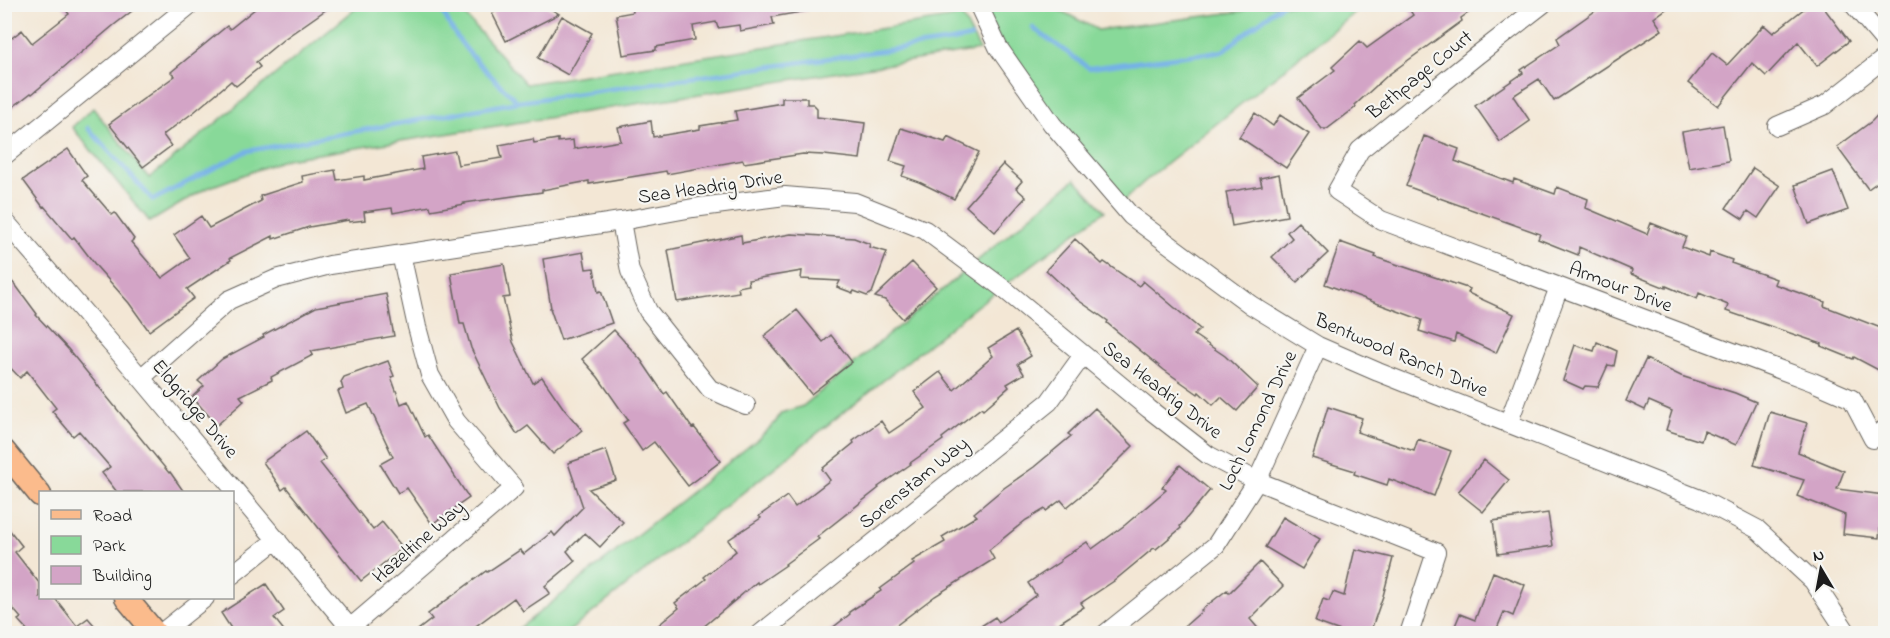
<svg xmlns="http://www.w3.org/2000/svg" width="1890" height="638" viewBox="0 0 1890 638" font-family="'Indie Flower',sans-serif">
  <rect width="100%" height="100%" fill="#f6f6f2"/>
  <filter id="ink" filterUnits="userSpaceOnUse"><feTurbulence type="fractalNoise" baseFrequency=".0167" numOctaves="2"/><feDisplacementMap in="SourceGraphic" scale="12" xChannelSelector="R" yChannelSelector="G"/><feConvolveMatrix kernelMatrix="1 2 1 2 8 2 1 2 1" color-interpolation-filters="sRGB"/></filter>
  <filter id="wash" filterUnits="userSpaceOnUse"><feTurbulence type="fractalNoise" baseFrequency=".008" numOctaves="4" result="noise"/><feDisplacementMap in="SourceGraphic" scale="24" xChannelSelector="R" yChannelSelector="G"/><feGaussianBlur stdDeviation="1.35" result="paint"/><feColorMatrix in="noise" values="0 0 0 0 0 0 0 0 0 0 0 0 0 0 0 0 0 1.4 0 .05"/><feComposite in="paint" operator="in"/></filter>
  <g filter="url(#wash)">
    <rect width="100%" height="100%" fill="#f3e7d5"/>
    <!-- green -->
    <path fill="#88d999" stroke="#527a5a" stroke-width="1.5" d="M360 5H461L465 15 526 84 962 16 980 50 286 159 205 189 150 222 72 127 93 108 149 178Z
      M978 5H1050L1098 30 1243 11 1251 5H1364L1144 182 1120 204 1052 124Z
      M1075 179 1105 211 978 305 567 633 512 634 758 439 775 423 781 413 803 406Z"/>
    <g fill="none" stroke-linecap="round" stroke-linejoin="round">
      <!-- stream -->
      <path stroke="#74b1e7" stroke-width="4.5" d="M440 4C454 45 488 72 518 102
        M1033 28 1089 68 1223 51 1282 4
        M88 128 153 200 247 151 518 102 952 41 971 37"/>
    </g>
    <g id="blocks">
      <!-- building -->
      <path fill="#d3a4c6" d="M61 4H141L114 25 32 94 31 93 4 114V44L22 30 32 43 69 14Z
        M261 4H334L284 39 256 62 260 67 236 86 231 81 194 112 163 135 171 146 143 167 109 124 175 76 171 72 227 26 230 29Z
        M508 4H543L559 14 506 41 492 13Z
        M632 4H806L807 11 772 17 774 25 740 31 739 25 718 28 716 22 693 26 695 40 656 47V50L623 55 616 15 633 12Z
        M1406 4H1481L1461 18 1462 21 1388 75 1355 105 1356 107 1327 129H1322L1298 98 1335 70 1332 67 1360 41 1367 48 1413 15Z
        M1605 4H1673L1654 18 1662 30 1554 101 1539 79 1513 96 1530 121 1500 142 1475 106 1523 73 1521 70 1560 44 1557 38Z
        M1810 4H1821L1849 41 1817 66 1798 42 1766 76 1752 63 1718 106 1688 83 1712 53 1727 65 1764 25 1773 33Z
        M562 16 592 33 568 75 538 58Z
        M782 98H807V104H813L817 108V117L865 123 860 159 824 155 803 154 744 163 743 160 667 174 666 171 589 184V181L542 190V192L464 203 465 204 431 210 430 206 393 213 392 208 364 212 365 220 349 222V220L309 227 273 239V236L230 258 231 260 187 289 194 298 149 331 129 303 97 267 74 237 72 239 44 206 43 207 23 180 68 149 87 176 82 180 112 215 115 213 134 239 131 242 162 278 190 258 174 235 201 216 209 228 261 201 260 196 303 182 302 176 335 170 337 180 364 176V180L423 169 421 157 455 151 458 165 502 158 499 145 533 139 534 143 558 139V142L573 140 574 149 621 141 618 127 651 121 653 137 700 129V126L737 120 735 111 782 103Z
        M1886 106V176L1868 189 1837 147 1872 121Z
        M1255 113 1273 126 1280 115 1309 134 1286 168 1239 137Z
        M1723 125 1729 161 1689 168 1682 132Z
        M901 128 945 142 948 137 979 152 954 199 919 182 902 176 906 166 890 161Z
        M1424 136 1459 149 1455 161 1513 183 1514 179 1555 194 1557 187 1588 199 1586 208 1647 234 1651 223 1686 237 1682 247 1709 257 1710 252 1732 260 1731 263 1776 279 1774 284 1825 302 1824 306 1886 330V374L1854 357 1853 359 1821 346 1822 344 1726 311 1728 305 1699 293 1697 299 1666 286V288L1631 274 1632 270 1579 247 1578 255 1538 239 1540 234 1406 186Z
        M1003 164 1022 181 1016 188 1026 197 995 232 966 206Z
        M1753 168 1780 186 1758 218 1748 211 1743 219 1726 208Z
        M1833 171 1848 210 1809 224 1795 185Z
        M1279 174 1287 216 1232 226 1226 192 1262 186 1260 178Z
        M1298 222 1328 253 1297 282 1272 257 1292 238 1287 232Z
        M791 234 854 238 870 244 869 247 887 252 872 293 867 296 854 291 853 293 837 287 840 281 801 279 802 271 748 280 749 285 738 287 739 292 677 302 668 250 741 235 742 243Z
        M1075 239 1102 264 1104 262 1139 286 1143 281 1200 329 1194 335 1225 356 1258 387 1237 411 1221 397 1213 405 1199 392 1198 394 1164 370 1107 323 1108 321 1078 300 1046 270Z
        M1340 242 1376 255 1375 257 1470 289 1468 293 1514 314 1496 353 1456 334 1454 342 1419 331 1422 320 1325 284Z
        M583 252 586 269 594 268 598 292 601 291 612 323 561 340 550 308H551L543 259Z
        M912 262 936 287 903 319 885 300 875 297Z
        M504 264 510 297 503 298 513 342 533 383 542 377 564 409 582 430 553 454 528 426 517 434 500 408 471 348 464 324H460L451 273Z
        M4 273 17 287 37 314 36 315 68 349 169 473 170 472 184 492H117L102 473 110 467 79 431 73 436 52 411 56 408 27 371 20 378 4 361Z
        M386 294 394 336 311 351 313 355 271 377 272 380 240 396 244 401 217 425 192 397 204 386 198 381 222 359 264 337 263 335 316 307Z
        M797 310 823 342 831 335 852 362 811 394 764 336Z
        M614 330 641 360 664 394 667 392 692 428 694 427 721 461 688 486 654 442 642 451 623 423 628 420 598 377 582 359Z
        M1016 331 1031 356 1018 364 1024 374 1007 384 1009 387 983 410 981 408 942 438 943 440 910 463 911 464 878 487 879 488 817 537 819 539 785 564 786 565 758 584 757 582 696 633H649L679 608 675 603 706 579 704 577 736 551 728 540 761 518 759 516 787 496 795 507 830 480 822 469 854 443 853 441 881 421 889 433 926 408 914 392 940 372 954 390 993 356 988 348Z
        M1597 342 1617 351 1614 366 1608 365 1598 387 1585 386 1583 389 1563 380 1575 345 1594 351Z
        M1646 359 1681 376 1735 393 1756 402 1736 445 1704 431 1701 441 1666 430 1672 411 1649 401 1645 410 1626 401Z
        M388 361 394 376 391 377 401 404 408 401 425 437 428 435 469 498 432 524 407 488 398 493 380 464 393 457 368 404 346 413 338 391 343 389 341 382 344 377Z
        M1328 407 1362 418 1357 432 1414 451 1418 439 1451 451 1434 496 1389 479 1387 485 1354 474 1355 471 1312 458Z
        M1095 408 1133 446 1094 485 1067 507 1061 500 1046 511 1045 509 1026 520 989 550 994 559 935 596 886 633H826L850 614 849 612 881 591 880 589 914 564 912 561 945 542 942 537 977 516 974 513 1004 488 1034 467 1071 436 1068 434Z
        M1770 412 1807 423 1798 452 1844 471 1837 489 1884 495 1879 538 1843 534 1845 515 1797 496 1804 480 1754 465Z
        M306 431 326 459 320 463 373 530 382 522 403 548 361 581 286 487 282 490 263 462Z
        M606 450 616 480 589 489 623 522 600 547 585 533 567 551 575 561 545 586 550 593 523 611 514 598 476 626 481 633H414L432 619 428 614 486 571 487 572 520 550 524 554 552 532 555 536 583 507 568 463Z
        M1484 460 1509 480 1483 512 1458 492Z
        M1180 465 1210 490 1180 526 1181 528 1156 549 1154 548 1114 581 1081 603 1084 607 1053 627 1058 633H970L995 617 999 622 1036 595 1028 583 1061 561 1060 560 1087 542 1092 549 1125 525 1166 490 1162 487Z
        M1548 513 1553 546 1498 554 1493 521Z
        M1283 517 1320 539 1302 569 1265 547Z
        M4 523 22 546 15 552 40 584V597H54L77 626 88 618 101 633H30L18 620 21 618 4 598Z
        M1355 549 1393 558 1383 596 1370 633H1346L1315 622 1323 599 1329 601 1333 592 1344 596Z
        M1260 562 1283 586 1250 619 1262 633H1177L1202 611 1201 610 1227 590 1229 593Z
        M1493 572 1525 585 1513 616 1504 612 1495 633H1452L1460 614 1475 620Z
        M266 584 284 611 274 618 286 633H234L221 613Z"/>
    </g>
  </g>
  <g filter="url(#ink)">
    <use href="#blocks" fill-opacity="0" stroke="#67635d" stroke-width="1.5"/>
    <g fill="none" stroke-linecap="round" stroke-linejoin="round">
      <!-- minor casing -->
      <g stroke="#67635d" stroke-width="20">
        <path id="minor" d="M978 4 998 47 1052 124 1131 216 1251 305 1318 346 1378 372 1700 499 1757 529 1813 581 1848 634
          M1543 4 1476 56 1360 150 1337 191 1381 220 1813 382 1852 399 1873 439 1886 428
          M1853 4 1886 43
          M1777 126 1825 105 1886 57
          M4 156 191 4
          M4 220 141 378 350 628 514 488 456 421 430 375 417 327 401 254
          M621 221 630 271 648 311 710 389 746 405
          M141 378 229 300 276 279 330 265 621 221 693 208 785 196 855 202 925 230 1004 289 1149 409 1208 455 1257 481 1436 552 1409 634
          M1508 424 1559 287
          M232 575 277 539
          M160 634 205 598
          M760 634 1049 402 1083 355
          M1105 634 1216 545 1257 481 1318 346"/>
      </g>
      <!-- major casing -->
      <g stroke="#67635d" stroke-width="25">
        <path id="major" d="M4 451 40 495
          M126 598 156 634"/>
      </g>
      <!-- minor -->
      <use href="#minor" stroke="#fff" stroke-width="18"/>
      <!-- major -->
      <use href="#major" stroke="#fbbb8c" stroke-width="22"/>
    </g>
  </g>
  <g text-anchor="middle" stroke-width="4.5" stroke-linejoin="round" paint-order="stroke">
    <!-- street labels -->
    <g font-size="20" fill="#1c1c1c" stroke="#f6f6f2">
      <text transform="translate(1419 74) rotate(-39)" y="7">Bethpage Court</text>
      <text transform="translate(710 186) rotate(-8)" y="7">Sea Headrig Drive</text>
      <text transform="translate(1621 286) rotate(21)" y="7">Armour Drive</text>
      <text transform="translate(1402 354) rotate(23)" y="7">Bentwood Ranch Drive</text>
      <text transform="translate(1163 389) rotate(38)" y="7">Sea Headrig Drive</text>
      <text transform="translate(196 408) rotate(50)" y="7">Eldgridge Drive</text>
      <text transform="translate(1257 420) rotate(-64)" y="7">Loch Lomond Drive</text>
      <text transform="translate(913 482) rotate(-39)" y="7">Sorenstam Way</text>
      <text transform="translate(418 541) rotate(-41)" y="7">Hazeltine Way</text>
    </g>
  </g>
  <!-- margin -->
  <rect width="1890" height="638" fill="none" stroke="#f6f6f2" stroke-width="24"/>
  <!-- legend -->
  <rect x="39" y="491" width="195" height="108" fill="#f6f6f2" stroke="#9f9f9c" stroke-width="1.5"/>
  <rect x="51" y="510" width="30" height="9" fill="#fbbb8c" stroke="#9f9f9c" stroke-width="1.5"/>
  <text x="93" y="521" font-size="18" fill="#1c1c1c">Road</text>
  <rect x="51" y="536" width="30" height="18" fill="#88d999" stroke="#9f9f9c" stroke-width="1.5"/>
  <text x="93" y="551" font-size="18" fill="#1c1c1c">Park</text>
  <rect x="51" y="566" width="30" height="18" fill="#d3a4c6" stroke="#9f9f9c" stroke-width="1.5"/>
  <text x="93" y="581" font-size="18" fill="#1c1c1c">Building</text>
  <!-- north arrow -->
  <g transform="translate(1821 569) rotate(350)" stroke="#f6f6f2" stroke-width="4.5" paint-order="stroke">
  <path d="M0-4.5L10 22L0 15L-10 22Z" fill="#1c1c1c"/>
  <text y="-9" font-size="16" font-weight="bold" text-anchor="middle" fill="#1c1c1c">N</text>
  </g>
</svg>
